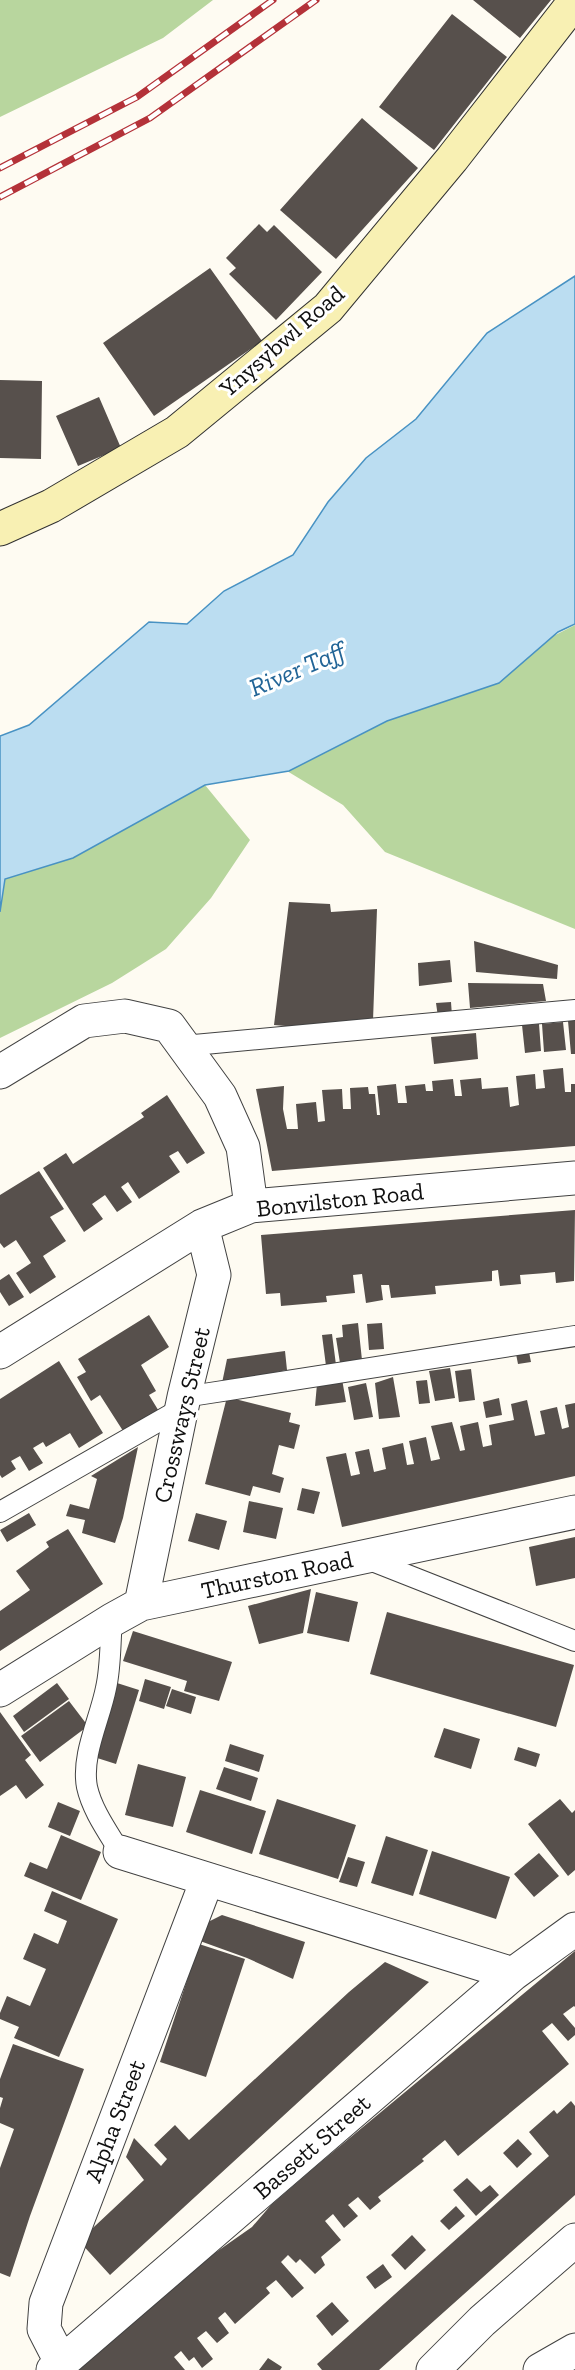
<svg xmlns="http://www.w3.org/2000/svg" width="575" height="2370" viewBox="0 0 575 2370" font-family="'Zilla Slab',serif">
  <rect width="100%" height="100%" fill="#fefbf2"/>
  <!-- forest -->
  <path fill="#b8d69e" d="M0 0H213L163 38 0 117Z
    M575 625V929L385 852 343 805 287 771Z
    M205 785 250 840 211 898 166 949 112 983 0 1038V912L4 879 73 858Z"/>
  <!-- water -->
  <path fill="#bbddf1" stroke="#4892c3" stroke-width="1.5" d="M575 276V624L558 632 499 683 387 721 289 771 205 785 73 858 5 879 0 912V736L29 725 149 622 187 624 224 591 293 555 328 502 366 458 416 419 487 333Z"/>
  <!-- building -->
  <path fill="#57504c" d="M473 0H551L520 38Z
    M452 14 507 57 434 150 379 107Z
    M362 118 418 168 336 259 280 210Z
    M259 224 267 232 274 225 322 272 276 320 229 274 236 268 226 258Z
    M210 268 262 341 154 416 103 343Z
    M0 380 42 381 41 459 0 458Z
    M99 397 121 448 78 466 56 416Z
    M289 902 330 904 331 912 377 909 373 1021 320 1029 274 1025Z
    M474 941 558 965 557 979 476 972Z
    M450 960 452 982 419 986 418 963Z
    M468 983 543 984 546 1001 470 1008Z
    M451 1002 452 1016 438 1017 436 1003Z
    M568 1021H575V1054H571Z
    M563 1022 566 1050 544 1052 542 1024Z
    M539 1024 541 1051 525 1053 522 1025Z
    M476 1033 478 1059 434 1064 431 1037Z
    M563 1068 565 1092H571V1084H575V1146L272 1171 256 1089 284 1086 283 1109 287 1129H298L296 1104 316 1102 318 1122 325 1121 322 1090 342 1089 343 1109H351L350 1088 368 1087 369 1094H375L377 1115H380L377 1086 396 1084 398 1103H407L405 1086 425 1084 426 1091H433L432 1081 453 1079 455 1096H462L460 1080 481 1078 482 1089 508 1087 510 1107 519 1105 516 1076 535 1074 536 1089 545 1088 543 1070Z
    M167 1095 205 1153 187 1164 178 1151 169 1156 180 1172 139 1199 128 1182 121 1187 132 1202 117 1212 105 1195 92 1204 103 1219 84 1232 43 1168 66 1153 73 1164 144 1117 141 1113Z
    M39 1171 64 1209 50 1217 66 1241 43 1256 56 1277 30 1294 16 1273 31 1263 16 1240 4 1248 0 1243V1195Z
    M575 1210 574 1281 556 1283 555 1272 546 1273 520 1275 521 1284 500 1286 498 1270 492 1271V1281L435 1286 436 1294 391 1298 389 1285H381L383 1300 366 1303 362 1274 353 1275 355 1293 326 1296 327 1302 281 1306 280 1293 266 1294 261 1235Z
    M9 1274 24 1297 9 1306 0 1292V1280Z
    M149 1315 169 1347 141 1365 156 1391 149 1395 160 1413 125 1434 100 1395 91 1401 77 1377 86 1372 78 1359Z
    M358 1323 362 1360 340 1363 336 1338 343 1337 342 1325Z
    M382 1323 384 1349 369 1350 367 1324Z
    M332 1334 336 1365 326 1366 322 1335Z
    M285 1351 287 1370 222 1383 227 1359Z
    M529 1352 531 1362 518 1364 516 1354Z
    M59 1361 103 1433 79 1448 70 1433 46 1447 43 1442 33 1448 43 1463 29 1471 20 1456 11 1461 16 1469 2 1478 0 1475V1399Z
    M450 1368 455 1398 435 1401 429 1371Z
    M471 1369 475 1400 459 1402 455 1371Z
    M393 1377 400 1417 379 1419 375 1383Z
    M342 1379 346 1402 315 1406 317 1384Z
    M427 1380 430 1403 419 1404 416 1381Z
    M366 1383 373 1417 354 1420 348 1387Z
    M227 1397 291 1413 289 1422 300 1425 294 1449 279 1445 272 1474 284 1478 280 1493 253 1486 250 1496 205 1484Z
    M499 1398 502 1415 486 1418 483 1402Z
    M527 1400 535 1436 545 1434 540 1411 557 1407 562 1429 569 1427 565 1405 575 1403V1476L342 1527 326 1457 346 1453 351 1476 360 1474 355 1452 369 1449 374 1472 386 1469 382 1448 403 1443 407 1465 414 1464 409 1441 426 1437 431 1461 440 1459 431 1426 452 1422 460 1451 465 1450 460 1426 478 1422 483 1447 492 1445 489 1425 514 1420 511 1404Z
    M138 1447 123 1518 115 1543 82 1533 85 1520 66 1516 70 1504 89 1509 97 1479 91 1476Z
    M302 1488 320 1492 314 1514 297 1510Z
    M249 1501 283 1508 276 1539 243 1532Z
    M29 1513 36 1525 7 1542 0 1530Z
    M196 1513 227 1521 219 1550 188 1541Z
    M68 1529 103 1584 0 1651V1611L30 1590 16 1571 49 1547 46 1542Z
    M575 1537V1578L536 1586 529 1547Z
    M311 1589 303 1633 259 1644 248 1606Z
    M316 1592 358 1602 349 1642 307 1633Z
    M387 1612 574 1665 556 1727 370 1674Z
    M133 1631 232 1662 219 1701 184 1691 187 1681 123 1661Z
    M145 1679 171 1687 164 1709 139 1701Z
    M57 1683 69 1699 24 1732 13 1716Z
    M117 1683 139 1690 116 1764 94 1757Z
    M172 1689 196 1697 191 1714 166 1706Z
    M69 1701 88 1726 40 1762 21 1736Z
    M0 1712 31 1755 25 1760 44 1785 26 1799 16 1785 0 1796Z
    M444 1728 480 1739 471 1769 434 1757Z
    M230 1744 264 1755 259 1772 225 1761Z
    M518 1747 540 1754 536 1767 514 1760Z
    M138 1764 186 1777 173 1827 125 1815Z
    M224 1767 258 1778 251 1801 216 1789Z
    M200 1790 266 1811 252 1854 186 1832Z
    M277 1799 356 1825 338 1879 259 1854Z
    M560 1799 572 1813 575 1810V1870L568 1876 528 1824Z
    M58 1802 80 1811 70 1836 48 1827Z
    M61 1835 101 1852 81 1900 24 1876 30 1862 47 1869Z
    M386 1836 428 1850 413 1896 371 1883Z
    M432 1851 510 1877 496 1919 419 1894Z
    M539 1853 559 1876 534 1897 514 1874Z
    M348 1857 365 1862 357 1887 339 1882Z
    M52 1891 118 1919 59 2057 14 2038 19 2027 0 2019V2013L7 1996 30 2006 46 1969 23 1959 34 1933 58 1944 67 1921 44 1911Z
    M222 1915 305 1942 293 1979 247 1958 200 1941 206 1923Z
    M199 1944 245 1959 206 2077 160 2062Z
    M575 1951V2007L574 2006 563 2014 575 2028V2035L568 2041 552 2023 542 2031 569 2064 458 2156 445 2140 422 2159 424 2161 378 2197 381 2201 370 2210 358 2197 348 2205 358 2216 344 2228 333 2214 325 2221 341 2240 321 2257 325 2265 315 2274 300 2259 296 2263 288 2255 281 2262 304 2288 292 2298 276 2280 266 2288 270 2293 235 2324 225 2312 218 2318 229 2333 217 2343 206 2331 197 2338 213 2359 202 2368 194 2357 189 2361 181 2351 174 2357 185 2370H69L182 2276 252 2227 271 2205 316 2166Z
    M385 1962 429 1982 110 2275 79 2241 144 2180 126 2157 134 2138 161 2166 167 2159 154 2145 175 2125 189 2140 349 1992Z
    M13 2044 84 2069 30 2216 10 2277 0 2273V2168L14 2129 0 2123V2108L3 2098 0 2097V2079Z
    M571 2101 575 2106V2195L379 2370H322L317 2364 549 2156 529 2132 554 2110 557 2114Z
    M518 2139 532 2154 517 2168 503 2153Z
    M467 2178 481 2192 490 2185 499 2195 476 2216 453 2190Z
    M456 2206 465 2216 449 2230 440 2221Z
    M412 2235 426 2250 405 2270 391 2255Z
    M383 2264 392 2277 375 2289 366 2277Z
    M332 2302 349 2321 332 2336 316 2316Z
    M268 2358 282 2367 280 2370H259Z"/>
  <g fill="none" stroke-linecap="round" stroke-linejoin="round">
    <!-- service casing -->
    <g stroke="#424242" stroke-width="22">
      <path id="service" d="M183 1046 575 1010
        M184 1397 575 1336
        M0 1512 182 1408
        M367 1559 575 1641
        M112 1620C110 1642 111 1666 106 1688 100 1719 81 1755 87 1787 92 1810 108 1832 120 1852"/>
    </g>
    <!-- minor casing -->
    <g stroke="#424242" stroke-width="35">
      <path id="minor" d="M0 1072 84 1021 125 1016 169 1026 220 1096 243 1147 251 1206
        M0 1352 202 1226 251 1206 575 1178
        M141 1604 184 1397 214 1275 202 1226
        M0 1690 112 1620 141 1604 575 1512
        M120 1852 513 1974
        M61 2362 44 2329 46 2303 207 1880
        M53 2370 513 1974 575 1929
        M433 2370 482 2321 575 2240
        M540 2370 575 2350"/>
    </g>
    <!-- secondary casing -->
    <g stroke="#313131" stroke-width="35">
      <path id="secondary" d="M0 529 51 506 177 432 328 308 452 159 575 1"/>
    </g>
    <!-- service -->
    <use href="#service" stroke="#fff" stroke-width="20"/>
    <!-- minor -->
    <use href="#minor" stroke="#fff" stroke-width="33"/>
    <!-- secondary -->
    <use href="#secondary" stroke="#f8f0b3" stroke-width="33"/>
    <!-- rail casing -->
    <g stroke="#b43239" stroke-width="7">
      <path id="rail" d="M0 168 137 97 273 0
        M0 197 150 118 316 0"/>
    </g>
    <!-- rail -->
    <use href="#rail" stroke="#fff" stroke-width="4.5" stroke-dasharray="14" stroke-linecap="butt"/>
  </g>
  <g text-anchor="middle" stroke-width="6" stroke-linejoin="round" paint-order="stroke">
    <!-- street labels -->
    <g font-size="24" fill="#0f0f0f" stroke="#fff">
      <text transform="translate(282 341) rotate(-41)" y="8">Ynysybwl Road</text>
      <text transform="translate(340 1200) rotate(-6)" y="8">Bonvilston Road</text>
      <text transform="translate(182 1415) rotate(-77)" y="8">Crossways Street</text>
      <text transform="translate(277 1575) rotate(-12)" y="8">Thurston Road</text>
      <text transform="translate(115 2121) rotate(-69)" y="8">Alpha Street</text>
      <text transform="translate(312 2147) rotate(-41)" y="8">Bassett Street</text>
    </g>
    <!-- water labels -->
    <g font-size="26" font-style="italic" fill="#226597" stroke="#fff">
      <text transform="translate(297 669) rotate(-23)" y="9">River Taff</text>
    </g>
  </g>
</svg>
